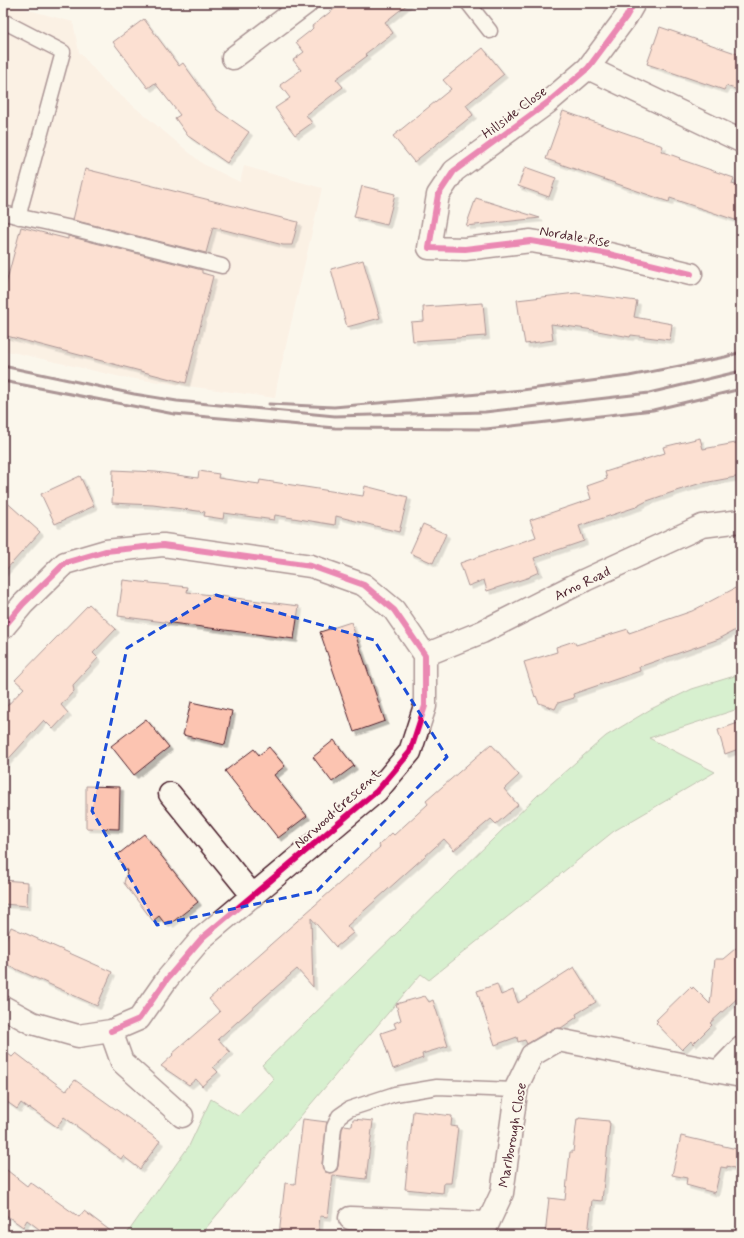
<svg xmlns="http://www.w3.org/2000/svg" width="744" height="1238" viewBox="0 0 744 1238" font-family="Mynerve,sans-serif">
  <defs>
    <filter id="shadow"><feDropShadow dx="3.5" dy="3.5" stdDeviation="0" flood-color="#0004"/></filter>
  </defs>
  <rect width="100%" height="100%" fill="#fbf7ec"/>
  <filter id="ink" filterUnits="userSpaceOnUse"><feTurbulence type="fractalNoise" baseFrequency=".025" numOctaves="2"/><feDisplacementMap in="SourceGraphic" scale="8" xChannelSelector="R" yChannelSelector="G"/><feConvolveMatrix kernelMatrix="1 2 1 2 8 2 1 2 1" color-interpolation-filters="sRGB"/></filter>
  <g filter="url(#ink)">
    <!-- built -->
    <path fill="#fbe8da" d="M3 3 73 22 79 52 107 84 203 164 240 182 244 166 322 188 277 385 275 398 121 377 3 350Z"/>
    <!-- green -->
    <path fill="#ace6ab" stroke="#7b826b" d="M741 674V708L649 738 715 772 614 831 429 980 421 974 200 1235H126L189 1146 211 1099 238 1116 274 1079 262 1065 538 795 606 736 651 709 692 689Z"/>
    <!-- building -->
    <path fill="#fcc4b1" stroke="#4a1f2b" filter="url(#shadow)" d="M342 3H409L385 22 393 33 365 54 367 56 336 79 343 87 306 115 312 123 295 135 275 108 290 98 280 85 301 70 293 60 304 52 296 42 310 31 313 28 312 26Z
      M144 19 179 66 183 63 217 110 249 132 227 163 188 136 175 118 180 115 155 83 148 88 113 42Z
      M660 27 741 55V91L726 86 724 90 647 64Z
      M483 48 504 74 466 105 473 115 414 162 393 136 451 89 443 80Z
      M563 111 663 146 661 151 680 158 679 159 734 178 732 184 741 187V222L670 198 669 202 546 159Z
      M525 167 556 178 549 197 518 186Z
      M85 169 298 222 292 245H283L213 227 206 253 73 220Z
      M362 186 395 194 387 225 354 217Z
      M476 198 540 218 466 226Z
      M21 227 68 239V236L202 270V273L213 276 186 383 3 335V295Z
      M363 260 380 318 347 327 331 269Z
      M576 293 637 301 634 317 672 324 670 340 631 335 630 337 587 329 551 324 553 340 525 344 523 333H522L517 300Z
      M483 303 486 336 413 341 411 322 424 321 423 307Z
      M700 438 703 449 741 442V476L698 484 676 491 647 501 639 505V506L579 526 584 541 534 558 539 572 530 576V577L487 591 484 580 468 586 460 563 536 537 530 520 591 499 587 486 607 479 605 472 665 453 663 447Z
      M113 470 156 472 198 478 199 471 219 474 218 478 259 484 260 480 363 496 365 486 408 497 399 532 336 516 335 525 275 515 274 520 224 513 223 519 204 516 205 512 153 505 112 503Z
      M80 476 94 506 55 524 41 494Z
      M3 499 40 532 3 573Z
      M423 524 446 534 433 563 410 553Z
      M123 580 188 587 187 592 299 606 294 639 118 616Z
      M741 585V627L719 639 639 667 640 671 573 694 574 698 558 703 555 709 539 703 536 696 535 697 524 662 557 652 556 647 574 641 576 645 628 629 629 633 692 611Z
      M89 604 116 629 93 653 98 658 73 685 74 691 61 705 68 713 53 729 44 720 3 765V710L24 688 15 680Z
      M351 622 385 721 354 732 320 632Z
      M191 702 232 711 225 745 183 735Z
      M146 719 169 747 134 775 111 746Z
      M741 722V748L725 754 718 730Z
      M334 740 354 766 332 782 313 757Z
      M491 744 519 775 504 789 518 805 496 824 491 819 454 850 444 839 347 926 353 933 336 947 311 918 313 987 297 969 266 996 218 1039 230 1052 213 1067 218 1072 202 1086 196 1079 189 1085 161 1066 173 1055 172 1054 220 1012 209 999 349 875 380 847 379 845 392 833 394 835 428 804 426 801Z
      M269 747 285 766 274 775 307 816 278 838 225 771 254 749 259 755Z
      M86 786 120 787 119 829 86 828Z
      M144 834 198 902 170 924 169 921 165 924 159 916 153 921 124 883 127 871 116 856Z
      M3 880 28 882 27 906 3 904Z
      M11 927 112 972 97 1006 3 963V945Z
      M741 944V995L710 1023 712 1025 693 1044 691 1041 682 1050 656 1023 658 1021 656 1020 690 987 692 989 693 987 710 1004 715 959H723Z
      M574 967 596 1002 576 1014 577 1017 561 1028 552 1029 527 1044 525 1040 518 1042 517 1037 495 1045 477 991 497 984 501 995 513 990 518 1003Z
      M425 996 429 1002 433 1000 448 1046 422 1054 423 1058 393 1069 381 1033 396 1028 394 1023 401 1020 396 1004Z
      M3 1050 12 1057 16 1053 66 1091 75 1080 160 1141 140 1169 123 1156 121 1159 64 1117 57 1127 30 1108 29 1109 21 1103 17 1109 3 1099Z
      M413 1111 452 1116 451 1126 458 1127 451 1183H444L443 1193 405 1189Z
      M579 1118 609 1121V1123H610L602 1201 592 1200 588 1235H545L549 1198 565 1200 570 1152H573L577 1119H579Z
      M303 1119 327 1122 322 1164 325 1172 330 1173 337 1170 338 1166 342 1129 344 1125 352 1126 353 1119 373 1121 366 1179 333 1175 328 1217 320 1216 318 1235H279L285 1183 295 1184Z
      M681 1136 741 1150V1170L727 1166V1168L721 1167 715 1193 686 1185 687 1178 672 1175Z
      M3 1167 27 1186 30 1182 79 1217 84 1211 116 1235H47L27 1220 23 1227 3 1213Z"/>
    <g fill="none" stroke-linecap="round" stroke-linejoin="round">
      <!-- service casing -->
      <g stroke="#4a1f2b" stroke-width="17">
        <path id="service" d="M468 3 490 31
          M3 21 63 52 21 206 19 217
          M3 213 67 227 222 266
          M330 1165 334 1127 339 1116 349 1109 395 1094 437 1087 517 1090"/>
      </g>
      <!-- minor casing -->
      <g stroke="#4a1f2b" stroke-width="25">
        <path id="minor" d="M634 3 626 17 588 68 547 103 454 171 438 195 429 248 465 249 531 241 609 254 691 274
          M233 58 306 3
          M588 68 741 141
          M3 628 23 604 65 563 106 551 163 545 311 566 364 585 394 610 425 655V706L410 752 377 791 202 938 167 979 139 1019 111 1031
          M425 655 482 632 585 580 702 526 741 521
          M170 794 253 896
          M3 1007 32 1023 78 1036 111 1031 122 1062 182 1116
          M719 1071 741 1048
          M350 1218 488 1223 502 1193 517 1086 532 1055 558 1040 741 1076"/>
      </g>
      <!-- service -->
      <use href="#service" stroke="#fbf7ec" stroke-width="14"/>
      <!-- minor -->
      <use href="#minor" stroke="#fbf7ec" stroke-width="22"/>
      <!-- rail -->
      <path stroke="#4a1f2b" stroke-width="3" d="M3 366 134 394 177 401 335 416 485 412 649 393 741 371
        M3 381 174 414 335 428 486 429 653 410 741 389
        M269 404 334 407 522 390 629 376 725 357 741 352"/>
      <!-- cycleway casing -->
      <g stroke="#fbf7ec" stroke-width="8">
        <path id="cycleway" d="M634 3 626 17 588 68 547 103 454 171 438 195 429 248 465 249 531 241 609 254 691 274
          M3 628 23 604 65 563 106 551 163 545 311 566 364 585 394 610 425 655V706L410 752 377 791 202 938 167 979 139 1019 111 1031"/>
      </g>
      <!-- cycleway -->
      <use href="#cycleway" stroke="#d6006c" stroke-width="6"/>
    </g>
  </g>
  <!-- marked area -->
  <path d="M0 0H744V1238H0ZM216 595 374 640 447 757 317 891 157 925 92 811 127 648Z" fill="#fbf7ec" fill-opacity=".55" fill-rule="evenodd"/>
  <path fill="none" stroke="#1d4ed8" stroke-width="3" stroke-dasharray="8 5" stroke-linejoin="round" d="M216 595 374 640 447 757 317 891 157 925 92 811 127 648Z"/>
  <g text-anchor="middle" stroke-width="4" stroke-linejoin="round" paint-order="stroke">
    <!-- street labels -->
    <g font-size="14" fill="#4a1f2b" stroke="#fbf7ec">
      <text transform="translate(514 112) rotate(-37)" y="5">Hillside Close</text>
      <text transform="translate(575 236) rotate(10)" y="5">Nordale Rise</text>
      <text transform="translate(582 583) rotate(-26)" y="5">Arno Road</text>
      <text transform="translate(337 808) rotate(-42)" y="5">Norwood Crescent</text>
      <text transform="translate(512 1135) rotate(-80)" y="5">Marlborough Close</text>
    </g>
  </g>
  <!-- margin -->
  <rect width="744" height="1238" fill="none" stroke="#fbf7ec" stroke-width="16"/>
  <rect x="8" y="8" width="728" height="1222" fill="none" stroke="#4a1f2b" stroke-width="1.5" filter="url(#ink)"/>
</svg>
